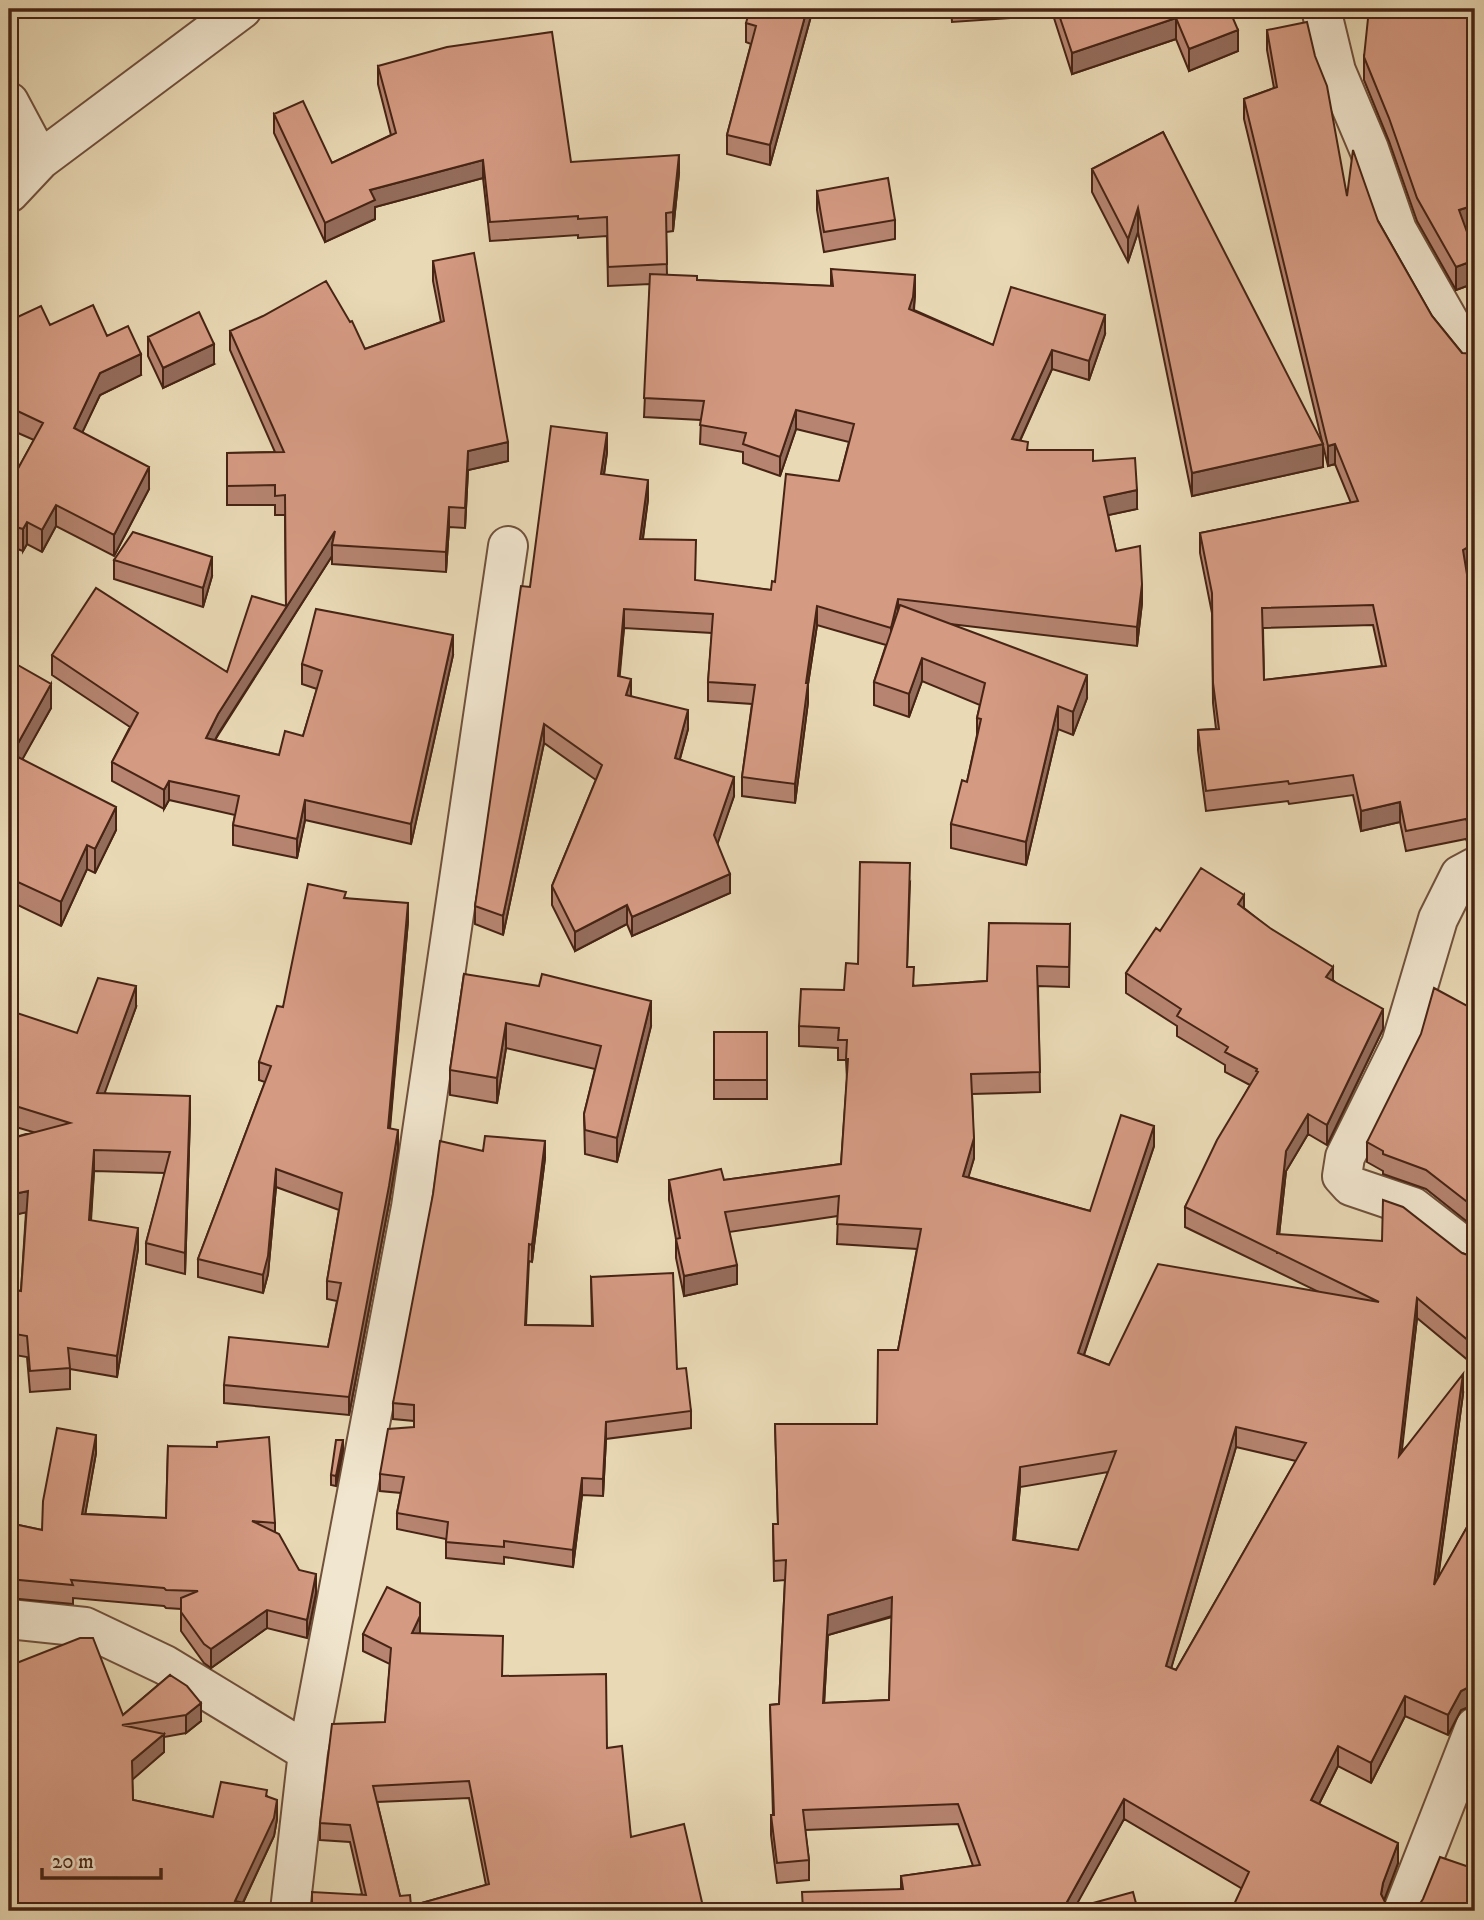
<svg xmlns="http://www.w3.org/2000/svg" width="1484" height="1920" viewBox="0 0 1484 1920" font-family="'IM FELL DW Pica',serif">
  <rect width="100%" height="100%" fill="#e9d9b5"/>
  <filter id="stains"><feTurbulence type="fractalNoise" baseFrequency=".00286" numOctaves="4"/><feColorMatrix values="0 0 0 0 .2 0 0 0 0 .09 0 0 0 0 .02 0 0 0 .5 -.17"/></filter>
  <radialGradient id="worn" r=".72"><stop offset=".6" stop-color="#630" stop-opacity="0"/><stop offset="1" stop-color="#630" stop-opacity=".3"/></radialGradient>
  <g fill="none" stroke-linecap="round" stroke-linejoin="round">
    <!-- minor casing -->
    <g stroke="#70513c" stroke-width="42">
      <path id="minor" d="M1321 9 1336 71 1369 149 1397 230 1451 325 1475 354
        M9 102 40 160
        M9 193 40 160 242 9
        M1475 867 1460 875 1438 919 1401 1044 1345 1157 1342 1176 1351 1186 1413 1207 1475 1255
        M9 1619 85 1627 165 1665 308 1752
        M290 1911 308 1752 411 1207 508 546
        M1403 1911 1475 1727"/>
    </g>
    <!-- minor -->
    <use href="#minor" stroke="#f1e6cf" stroke-width="38"/>
  </g>
  <!-- wall -->
  <path fill="#b68470" stroke="#472414" stroke-width="2" fill-rule="evenodd" d="M811 9V16L770 165 727 154V135L751 44 746 42V23Z
    M951 9H1229L1238 51 1189 71 1176 39 1072 74 1053 15 952 22Z
    M1267 30 1347 196 1378 221 1432 316 1462 353 1475 563 1466 568 1472 605 1475 604V845L1469 847 1466 839 1406 851 1400 822 1361 831 1353 795 1289 804 1288 801 1206 811 1198 750V730L1216 729 1213 703 1212 613 1200 553V533L1351 503 1335 464 1328 466 1244 119V99L1274 88 1267 50ZM1373 625 1382 666 1264 680 1263 628Z
    M1364 57 1467 230 1475 254V283L1456 290 1417 221 1389 141 1364 80Z
    M378 66 571 162 679 173 673 231 666 232 667 275 697 280 831 286V269L915 294 914 310 993 345 1105 334 1089 380 1052 369 1020 441 1028 450 1093 461 1137 509 1108 515 1116 551 1142 603 1137 646 950 624 1087 698 1073 735 1058 729 1026 865 951 848V824L967 782 977 735V718L980 705 922 681 909 717 874 705V682L886 645 817 625 808 684V702L795 803 742 796V777L752 704 708 701V682L712 633 624 628 619 676 631 696 688 729 680 759 734 796 717 844 730 893 632 936 627 924 575 951 552 905V886L596 780 544 743 503 935 475 924V906L530 587 607 452 604 475 648 499 643 539 696 581 771 590 839 481 849 442 796 429 780 476 743 463V452L700 444 701 420 644 417 650 284 608 286 607 236 578 238V235L490 241 483 178 375 207V219L325 242 274 133V114L332 163 391 135 378 84Z
    M1163 132 1323 467 1192 496 1138 232 1128 262 1092 192V169Z
    M817 191 895 220V239L824 252 817 210Z
    M433 261 508 461 468 470 465 528 449 527 446 572 332 564V556L215 740 279 755 303 736 317 689 302 684V664L453 655 411 844 305 820 297 858 233 845V825L235 815 169 800 164 809 112 781V762L130 727 52 675V655L227 672 286 606 285 515H275V505H227V453L275 452 230 350V331L365 349 441 322 433 281Z
    M9 321 50 325 107 336 141 375 100 395 82 432 149 489 114 556 56 526 42 552 27 544 23 551 9 546V485L34 440 9 429Z
    M148 337 214 364 163 388 148 356Z
    M114 560 212 576 203 607 114 579Z
    M9 660 51 708 22 759 116 830 95 873 87 869 61 926 18 905 9 921Z
    M910 883 907 967 914 986 987 981 1070 924 1069 987 1038 986 1040 1092 972 1094 974 1158 968 1177 1090 1211 1154 1146 1084 1355 1109 1365 1317 1291 1185 1227V1207L1250 1085 1225 1072V1065L1177 1036V1026L1126 993V973L1160 931 1244 908 1333 980 1383 1029 1327 1145 1308 1134 1286 1171 1279 1235 1462 1253 1473 1257 1475 1256V1366L1417 1318 1401 1452 1463 1394 1438 1579 1475 1513V1706H1471L1461 1710 1448 1735 1405 1716 1371 1783 1338 1766 1319 1804 1398 1863 1384 1900 1241 1888 1124 1819 1074 1908 1138 1911H802L901 1889V1876L973 1866 958 1824 805 1830 809 1860V1880L777 1883 771 1835V1815H773L770 1705 779 1704 785 1580 774 1581 773 1524H778L775 1424H877L898 1350 917 1249 837 1244 838 1216 729 1232 737 1284 684 1296 676 1258V1239L669 1200V1180H724L841 1164 847 1079 846 1060H838V1048L799 1046V1026L844 990 858 964ZM1236 1447 1296 1461 1176 1670 1171 1668ZM1108 1472 1078 1550 1015 1540 1020 1487ZM892 1617 889 1700 824 1703 828 1635Z
    M346 898 408 921 390 1129 398 1148 389 1203 349 1415 224 1403V1385L328 1347 337 1301 327 1299V1281L339 1210 276 1187 268 1274 263 1293 198 1277V1259L265 1082 259 1080V1062L283 1007Z
    M464 974 651 1026 617 1162 585 1154 584 1114 595 1069 506 1048 497 1103 450 1095V1070Z
    M136 1007 104 1093 190 1117 185 1274 146 1264V1243L165 1173 94 1171 91 1221 138 1249 117 1377 70 1369V1389L30 1392 27 1357 9 1354V1289L21 1291 26 1212 9 1216V1139L33 1132 9 1125V1039L77 1033Z
    M1475 1010V1228L1426 1189 1383 1174V1171L1367 1162V1142Z
    M714 1032H767V1099H714Z
    M483 1151 545 1158 532 1262 529 1261 526 1325 592 1326 591 1277 677 1369 691 1411V1428L606 1439 603 1496 582 1495 573 1567 504 1557V1564L446 1558V1539L397 1529V1513L401 1493 380 1491V1474L414 1427V1421L393 1419V1403Z
    M168 1446 275 1523V1532L299 1570 316 1593 307 1638 267 1628 211 1668 204 1663 181 1631V1609L166 1608 164 1606 73 1598V1604L9 1598V1523L42 1530 96 1453 85 1514 166 1518Z
    M343 1450 336 1486 331 1485V1475Z
    M420 1632V1634L503 1676 607 1748 631 1837 704 1911H312L362 1894 350 1842 320 1840V1823L385 1722 390 1664 363 1651V1634ZM469 1798 486 1885 411 1906 400 1896 377 1802Z
    M170 1675 201 1721 186 1733 164 1737V1752L132 1779 133 1800 213 1817 267 1796 277 1819 274 1836 243 1903 265 1911H9L123 1715Z"/>
  <!-- shaded-wall -->
  <path fill="#946c5b" stroke="#472414" stroke-width="2" d="M807 9H811V16L770 165V145Z
    M1176 18V39L1072 74V53Z
    M1238 30V51L1189 71V49Z
    M679 155V173L673 231V212Z
    M483 160V178L375 207V219L325 242V223L370 190Z
    M1475 205V228L1459 232V210Z
    M1138 208V232L1128 262V239Z
    M1475 260V283L1456 290V267Z
    M915 275V294L913 316 909 309Z
    M1105 315V334L1089 380V361Z
    M214 344V364L163 388V368Z
    M1052 350V369L1012 458V439Z
    M141 354V375L100 395 74 450V428L100 373Z
    M796 410V429L780 476V457Z
    M607 433V452L601 493V474Z
    M508 442V461L468 470 465 528 468 451Z
    M1323 444V467L1192 496V473Z
    M1335 444V464L1328 466V446Z
    M149 467V489L114 556V535Z
    M648 480V499L640 558V539Z
    M1137 490V509L1104 516V497Z
    M56 505V526L42 552V530Z
    M449 507V527L446 572V552Z
    M27 522V544L23 551V529Z
    M335 531 332 545V556L218 734 206 758V738L218 714Z
    M1475 543V563L1463 570V550Z
    M212 557V576L203 607V588Z
    M1142 584V603L1137 646V627Z
    M898 599V618L891 647V628Z
    M817 606V625L808 684V702L795 803V784L806 683Z
    M624 609V628L618 695V676Z
    M453 635V655L411 844V824Z
    M922 658V681L909 717V694Z
    M1087 675V698L1073 735V712Z
    M631 679V698L626 695Z
    M51 684V708L12 778V754Z
    M1058 706V729L1026 865V842Z
    M688 710V729L675 776V758Z
    M544 724V743L503 935V916Z
    M734 777V796L714 854V835Z
    M169 781V800L164 809V790Z
    M305 800V820L297 858V839Z
    M1400 802V822L1361 831V811Z
    M116 807V830L95 873V849Z
    M87 845V869L61 926V902Z
    M730 874V893L632 936V917Z
    M18 882V905L9 921V898Z
    M1244 895V915L1238 904Z
    M408 903V921L388 1146V1128Z
    M627 905V924L575 951V932Z
    M1333 967V987L1326 977Z
    M136 986V1007L97 1114V1093Z
    M651 1001V1026L617 1162V1138Z
    M1383 1009V1029L1327 1145V1125Z
    M506 1023V1048L497 1103V1078Z
    M190 1096V1117L185 1274V1253Z
    M1308 1114V1134L1286 1171 1277 1254V1234L1286 1151Z
    M1154 1126V1146L1078 1372V1353Z
    M398 1130V1148L389 1203 349 1415V1397Z
    M974 1138V1158L963 1196V1176Z
    M545 1141V1158L532 1262V1245Z
    M94 1150V1171L89 1241V1220Z
    M276 1169V1187L268 1274 263 1293V1275Z
    M28 1191V1212L9 1216V1195Z
    M138 1228V1249L117 1377V1356Z
    M737 1265V1284L684 1296V1276Z
    M1417 1298V1318L1399 1476V1456Z
    M1463 1374V1394L1434 1605V1585Z
    M606 1422V1439L603 1496V1479Z
    M1236 1427V1447L1166 1686V1666Z
    M96 1435V1453L82 1533V1514Z
    M343 1440V1450L336 1486V1476Z
    M1020 1467V1487L1013 1560V1540Z
    M582 1478V1495L573 1567V1550Z
    M316 1574V1593L307 1638V1620Z
    M892 1597V1616L828 1635 823 1722V1703L828 1615Z
    M267 1610V1628L211 1668V1649Z
    M420 1616V1632L412 1650V1633Z
    M1471 1686V1706L1461 1710 1448 1735V1715L1461 1691Z
    M1405 1696V1716L1371 1783V1763Z
    M201 1703V1721L186 1733V1715Z
    M164 1734V1752L132 1780V1761Z
    M1338 1746V1766L1311 1820V1800Z
    M1124 1799V1819L1073 1911H1062Z
    M277 1800V1819L274 1836 239 1911 235 1901Z
    M1398 1843V1863L1383 1903 1381 1894 1383 1883Z"/>
  <!-- building -->
  <path fill="#d49a82" stroke="#472414" stroke-width="2" fill-rule="evenodd" d="M750 9H807L770 145 727 135 756 26 746 23Z
    M1057 9H1229L1238 30 1189 49 1176 18 1072 53Z
    M1369 9H1475V205L1459 210 1475 254V260L1456 267 1417 198 1389 118 1364 57Z
    M1307 22 1315 56 1327 86 1347 196 1353 150 1378 221 1432 316 1462 353 1475 354V543L1463 550 1472 605 1475 604V826L1469 827 1466 819 1406 831 1400 802 1361 811 1353 775 1289 784 1288 781 1206 791 1198 730 1219 729 1213 683 1212 593 1200 533 1358 501 1335 444 1328 446 1244 99 1277 87 1267 30ZM1373 605 1386 666 1264 680 1262 608Z
    M552 32 571 162 679 155 673 212 666 213 667 264 608 267 607 217 578 219V216L490 222 483 160 370 190 375 200 325 223 274 114 303 101 332 163 396 133 378 66 447 47Z
    M1163 132 1323 444 1192 473 1138 208 1128 239 1092 169Z
    M888 178 895 220 824 232 817 191Z
    M474 253 508 442 468 451 465 508 449 507 446 552 332 545 335 531 218 714 206 738 279 755 285 731 303 736 322 671 302 664 316 609 453 635 411 824 305 800 297 839 233 825 239 796 169 781 164 790 112 762 138 713 52 655 96 588 227 672 252 596 286 606 285 495 275 496V485L227 486V453L284 452 230 331 263 316 326 281 350 322 352 321 365 349 444 321 433 261Z
    M831 269 915 275 913 297 909 309 993 345 1011 287 1105 315 1089 361 1052 350 1012 439 1028 442 1027 450H1093V461L1135 458 1137 490 1104 497 1116 551 1140 546 1142 584 1137 627 898 599 891 628 817 606 806 683H808L795 784 742 777 755 685 708 682 713 614 624 609 618 676 631 679 626 695 688 710 675 758 734 777 714 835 730 874 632 917 627 905 575 932 552 886 602 765 544 724 503 916 475 906 521 586 530 587 551 426 607 433 601 474 648 480 640 539 696 540 695 580 771 590 772 581 775 582 786 474 839 481 854 424 796 410 780 457 743 444 746 433 700 425 704 401 644 398 650 274 697 276V280L833 286Z
    M93 305 107 336 128 326 141 354 100 373 74 428 149 467 114 535 56 505 42 530 27 522 23 529 9 525V485L43 423 9 407V321L41 306 50 325Z
    M199 312 214 344 163 368 148 337Z
    M133 532 212 557 203 588 114 560Z
    M900 605 1087 675 1073 712 1058 706 1026 842 951 824 962 780 967 782 981 719 977 718 985 683 922 658 909 694 874 682Z
    M9 660 51 684 12 754 116 807 95 849 87 845 61 902 18 882 9 898Z
    M860 862 910 863 907 967H914L913 986 987 981 989 923 1070 924 1069 967 1037 966 1040 1072 971 1074 974 1138 963 1176 1090 1211 1121 1115 1154 1126 1078 1353 1109 1365 1158 1264 1379 1302 1185 1207 1217 1140 1258 1072 1256 1071 1257 1069 1225 1052 1228 1047 1177 1016 1181 1009 1126 973 1156 928 1160 931 1201 868 1244 895 1238 904 1270 928 1333 967 1326 977 1383 1009 1327 1125 1308 1114 1286 1151 1277 1234 1382 1241 1383 1200 1403 1207 1462 1253 1473 1257 1475 1256V1346L1417 1298 1399 1456 1463 1374 1434 1585 1475 1513V1686H1471L1461 1691 1448 1715 1405 1696 1371 1763 1338 1746 1311 1800 1398 1843 1383 1883 1381 1894 1386 1904 1395 1911H1231L1249 1872 1124 1799 1062 1911H803L802 1892 903 1889 901 1876 980 1865 958 1804 803 1810 809 1860 777 1863 771 1815H774L770 1705 779 1704 786 1560 774 1561 773 1524H778L775 1424H877L878 1350H898L921 1229 837 1224 839 1196 725 1212 737 1265 684 1276 676 1239 680 1238 669 1180 721 1169 724 1180 841 1164 848 1059H846L847 1040H838L839 1028 799 1026 801 989 844 990 846 963 858 964ZM1236 1427 1306 1443 1176 1670 1166 1666ZM1116 1451 1078 1550 1013 1540 1020 1467ZM892 1597 889 1700 823 1703 828 1615Z
    M308 884 346 892 344 898 408 903 388 1128 398 1130 389 1186 349 1397 224 1385 229 1337 328 1347 341 1283 327 1281 342 1193 276 1169 268 1256 263 1275 198 1259 271 1066 259 1062 277 1006 283 1007Z
    M464 974 539 986 542 974 651 1001 617 1138 585 1130 584 1114 601 1046 506 1023 497 1078 450 1070Z
    M98 978 136 986 97 1093 190 1096 185 1253 146 1243 170 1152 94 1150 89 1220 138 1228 117 1356 68 1348 70 1368 30 1371 27 1336 9 1333V1289L21 1291 28 1191 9 1195V1139L70 1123 9 1104V1039L17 1013 77 1033Z
    M1434 988 1475 1010V1208L1426 1170 1383 1154V1151L1367 1142 1421 1034Z
    M714 1032H767V1080H714Z
    M485 1136 545 1141 532 1245 529 1244 525 1325 593 1326 591 1277 673 1273 677 1369 686 1368 691 1411 606 1422 603 1479 582 1478 573 1550 504 1541V1547L446 1542 448 1522 397 1513 404 1477 380 1474 388 1429 414 1427V1405L393 1403 433 1194 440 1141 483 1151Z
    M57 1428 96 1435 82 1514 166 1518 168 1446 217 1447V1442L269 1437 275 1523 252 1521 279 1534 299 1570 316 1574 307 1620 267 1610 211 1649 204 1644 181 1612V1598L198 1591 166 1590 164 1588 71 1580 73 1585 9 1579V1523L42 1530 43 1501Z
    M336 1440H343L336 1476 331 1475Z
    M387 1587 420 1603V1616L412 1633 503 1636 502 1676 606 1674 607 1748 622 1746 631 1837 684 1824 704 1911H312V1892L366 1895 350 1825 320 1823 332 1724 385 1722 391 1648 363 1634ZM469 1781 489 1884 411 1906 410 1895 400 1896 373 1786Z
    M80 1638H93L123 1715 170 1675 187 1686 201 1703 186 1715 122 1725 164 1734 132 1761 133 1800 213 1817 221 1782 267 1790 266 1796 277 1800 274 1818 235 1901 265 1908 264 1911H9V1666Z
    M1440 1857 1475 1869V1911H1410L1417 1908 1423 1899Z
    M1133 1892 1138 1911H1064Z"/>
  <!-- margin -->
  <rect width="1484" height="1920" fill="none" stroke="#e9d9b5" stroke-width="35"/>
  <rect x="10" y="10" width="1463" height="1899" fill="none" stroke="#472414" stroke-width="3.5"/>
  <rect x="18" y="18" width="1449" height="1885" fill="none" stroke="#472414" stroke-width="2"/>
  <!-- scale -->
  <path d="M42 1868v10h119v-10" fill="none" stroke="#472414" stroke-width="3.5"/>
  <text x="52" y="1868" font-size="21" fill="#472414" stroke="#f1e6cf" stroke-width="5" paint-order="stroke">20 m</text>
  <rect width="100%" height="100%" filter="url(#stains)"/>
  <rect width="100%" height="100%" fill="url(#worn)"/>
</svg>
